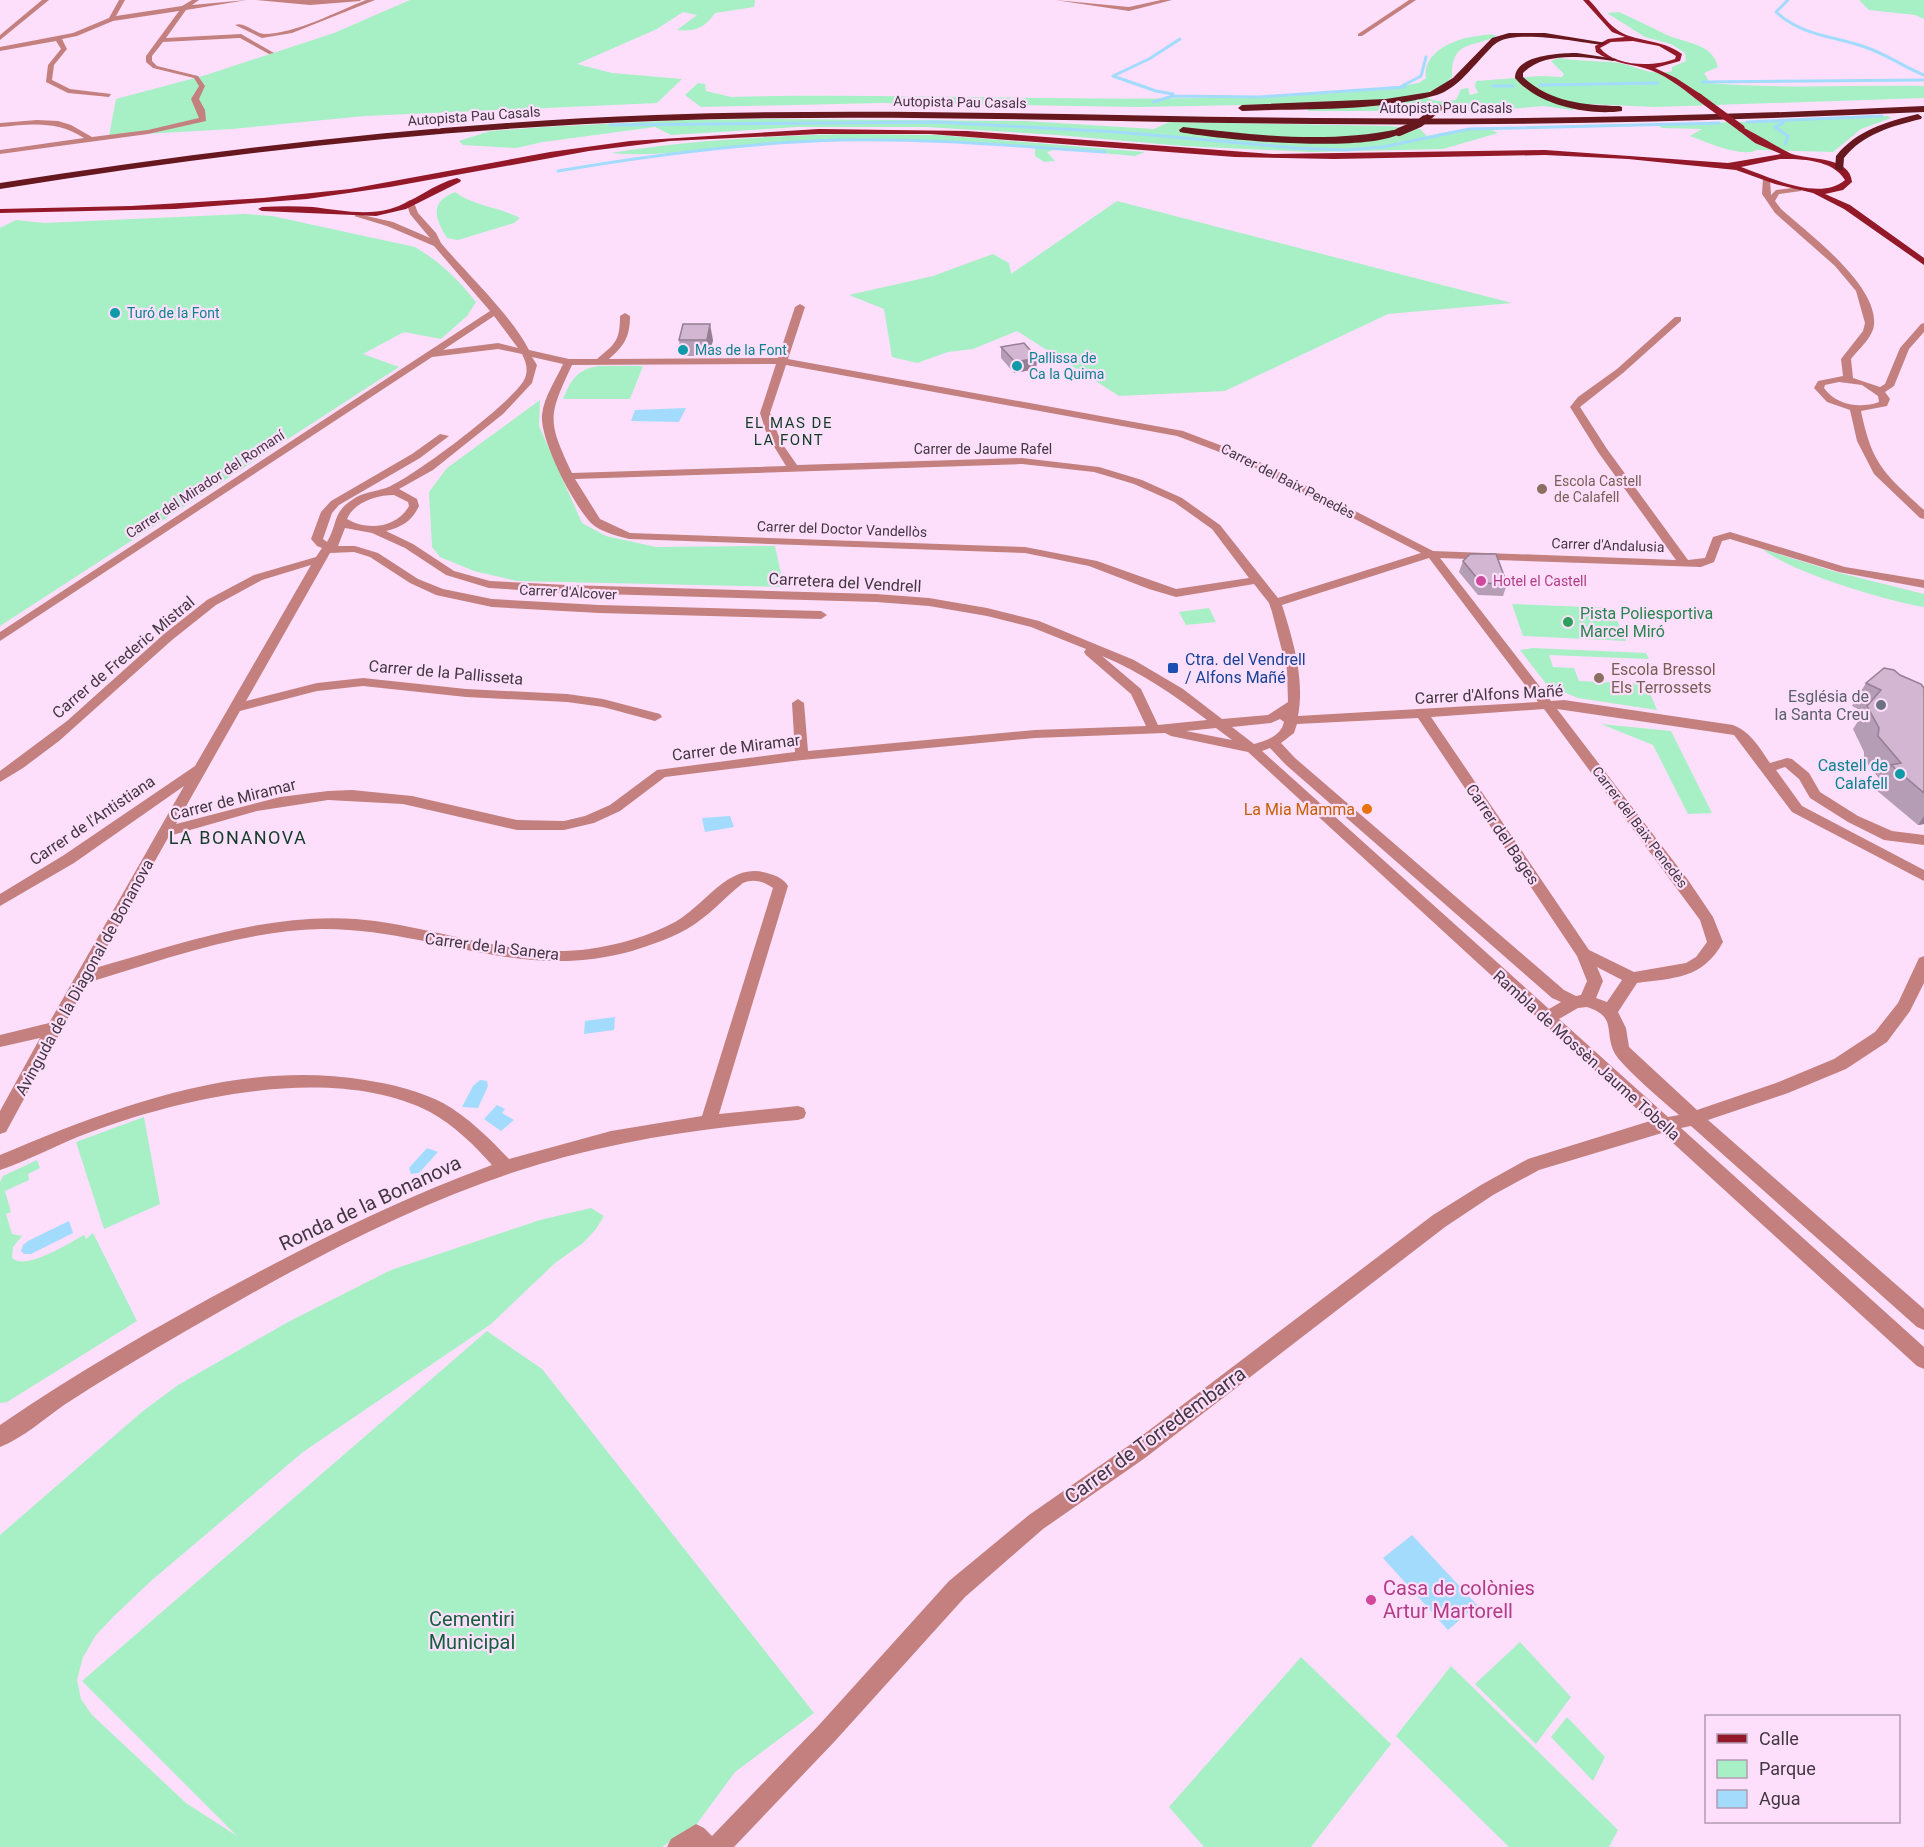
<svg xmlns="http://www.w3.org/2000/svg" width="1924" height="1847" viewBox="0 0 1924 1847" font-family="Roboto,sans-serif">
  <rect width="100%" height="100%" fill="#fddffc"/>
  <!-- green -->
  <path fill="#a7efc5" d="M410 0H755L754 7 715 13C705 28 695 32 677 30L697 15 683 12 657 29 577 64 612 73 682 79 657 103 365 116 232 129 109 136 116 99 206 75 334 33Z
    M1859 0H1924V19L1915 15 1869 10Z
    M1619 12C1635 19 1650 27 1665 34 1685 44 1712 42 1718 67L1704 73 1708 79 1707 83C1780 89 1851 85 1924 86V98L1655 107 1588 104 1572 110 1543 106 1486 111H1309L1302 104 1138 107 881 103 701 107 685 95 698 83 705 84 706 91 731 97C888 93 1045 101 1202 98 1275 97 1348 95 1419 83L1426 78C1422 51 1457 38 1478 36 1485 35 1490 33 1497 36 1472 48 1451 40 1452 77L1439 89 1424 94 1427 98 1437 101 1456 100 1461 89 1468 88 1470 95 1478 93 1475 86 1476 81 1541 76 1562 77 1564 74 1551 61 1559 58C1577 61 1594 61 1612 62 1635 64 1648 77 1672 71V67L1686 61 1685 53 1671 44 1645 37 1607 13Z
    M1888 116 1891 118 1861 129 1833 152 1757 150C1742 158 1706 142 1690 136L1702 129 1662 128 1657 125Z
    M773 119 1025 121 1154 129 1169 122 1389 126 1420 129 1427 136C1445 132 1483 123 1498 133L1443 149 1312 152 1183 146 1057 135 926 127H798L671 135 655 127 543 142 516 148 463 145 459 141 490 131 544 127 681 120Z
    M849 134 939 135 1145 152 1135 156 1057 149 1047 152 1055 161 1044 162 1035 156V147L1029 146C938 138 848 139 758 145 709 147 660 158 611 153 690 140 769 136 849 134Z
    M455 192C473 206 500 207 520 218L514 223 458 240 447 238C435 219 429 202 455 192Z
    M1117 201 1512 303 1388 314 1225 391 1119 396 1017 331 973 349 948 352 917 363 892 357 884 309 849 295 933 276 993 254 1009 263 1011 274Z
    M244 214 272 216 415 247C440 262 458 279 476 302L467 316 441 339 404 332 363 354 399 367 0 626V228L16 220 44 223Z
    M599 366H643L630 399H563C571 380 577 369 599 366Z
    M540 400 539 426 582 523 606 536 656 547 775 546 784 587 517 581 474 571 440 557 432 547 429 492 447 468Z
    M1762 549 1836 572 1924 594V607C1881 599 1796 574 1762 549Z
    M1512 604 1612 608 1626 641 1523 636Z
    M1209 608 1216 622 1186 625 1179 612Z
    M1533 648 1646 653 1649 659 1549 655 1553 667 1574 668 1579 681 1646 684 1657 710 1578 698 1547 685 1520 650Z
    M1601 724 1671 731 1712 813 1688 814 1653 745Z
    M144 1117 160 1204 104 1229 76 1142Z
    M37 1160 40 1168 28 1174 29 1180 5 1191 11 1212 6 1214 12 1234 22 1236 13 1247 12 1258C26 1271 69 1243 84 1235L86 1239 93 1233 137 1321 7 1402 0 1403V1182L3 1176Z
    M591 1208 604 1216 596 1229 583 1243 555 1263 491 1324 303 1452 151 1581 114 1616 96 1635 83 1657 77 1680 81 1699 92 1715 186 1803 237 1836 82 1681 487 1331 542 1369 814 1713 735 1772 696 1825 662 1847H0V1535L143 1411 178 1385 288 1322 391 1270 540 1220Z
    M1520 1642 1571 1697 1536 1744 1475 1684Z
    M1301 1657 1391 1744 1311 1847H1204L1169 1807Z
    M1451 1666 1618 1830 1609 1847H1509L1396 1736Z
    M1567 1717 1605 1757 1593 1781 1551 1737Z"/>
  <!-- water -->
  <path fill="#a2dbfc" d="M686 408 679 422 631 421 635 410Z
    M730 816 734 827 705 832 702 818Z
    M615 1017 614 1030 584 1034 585 1021Z
    M480 1080 487 1081 488 1086 478 1108 462 1107 473 1086Z
    M497 1105 505 1109 502 1113 514 1120 501 1131 484 1119Z
    M427 1148 438 1152 419 1173 411 1174 409 1168Z
    M69 1221 73 1233 31 1254H24L21 1251 23 1245 28 1241Z
    M1412 1535 1477 1605 1448 1630 1383 1558Z"/>
  <g fill="none" stroke-linecap="round" stroke-linejoin="round">
    <!-- stream -->
    <path stroke="#a2dbfc" stroke-width="3" d="M1788 0 1776 12C1802 36 1834 36 1865 47 1886 54 1904 67 1924 75
      M1702 82 1924 80
      M1540 85 1658 83
      M1402 86 1421 76 1426 57
      M1493 86H1513
      M1173 94 1156 91 1113 76 1149 59 1180 39
      M1153 102 1173 96 1259 97 1405 87
      M1782 121 1783 123 1775 127 1788 136 1785 144
      M1747 122 1882 116
      M610 125 937 122 1117 132 1296 148 1346 150 1383 147 1469 129 1719 123
      M558 171C651 155 743 143 837 140 927 138 1016 146 1105 152"/>
    <!-- minor -->
    <path fill="#c3807f" fill-rule="evenodd" d="M42 0H49L0 40V35Z
      M119 0H125L116 16 182 6 192 0H199L192 5 247 0 186 10 166 38 241 34 274 53 269 54 240 38 163 42 152 56V61L157 66 198 76 205 86 199 99 205 110 206 121 148 134 0 154V150L84 138C57 120 30 124 0 127V123L37 120 58 121 71 125 92 137 148 130 199 118 191 99 199 86 194 78 153 68 146 62V56L179 11 113 21 77 36 62 39 67 49 54 65 52 80 70 89 111 94 109 97 68 93 46 82 48 65 61 49 56 41 0 51V47L73 33 109 18Z
      M256 0H360L361 1 310 5Z
      M366 0H375L292 33 262 38 235 25C244 21 254 33 264 34 295 34 338 11 366 0Z
      M1055 0 1129 7 1161 0H1172L1129 11Z
      M1409 0H1416L1362 36H1358V34Z
      M1763 178 1770 180 1771 195 1776 190 1801 187V191L1779 194 1775 201 1781 209C1809 234 1878 285 1874 325 1873 337 1858 350 1851 359L1853 378 1880 387 1885 384 1900 348 1921 324 1924 323V332L1909 349 1894 386 1885 392 1890 399 1887 406 1861 411C1872 465 1885 474 1924 510V519L1920 518 1874 474 1857 441 1850 410 1827 402 1814 388 1818 381 1843 376 1841 359 1863 331 1865 323 1856 291 1835 266 1775 213 1762 194ZM1839 382 1862 385 1878 396 1879 402C1860 409 1836 405 1824 388L1825 385Z
      M410 200H413L418 213 436 233 441 243C468 275 511 315 529 350L569 359H597C615 344 620 341 620 316L625 313 630 316C630 337 624 346 609 359L778 358 795 307 800 304 805 307 788 359 1183 431 1246 455 1433 551 1676 560 1598 452 1570 407 1578 397 1617 369 1675 317H1681V321L1623 373 1580 407 1607 449 1688 560 1705 558 1713 537 1730 532 1845 567 1924 580V588L1839 572 1730 539 1722 541 1714 562 1701 567 1440 558 1551 701 1564 700 1733 725C1751 732 1759 747 1770 763L1787 758 1792 759 1809 773 1820 792 1858 816 1892 831 1924 835V845L1884 840 1848 822 1810 798 1799 779 1785 767 1776 770 1802 806 1924 870V881L1792 812 1734 735 1557 709 1688 880 1713 917 1723 942C1703 979 1674 978 1637 983L1618 1012 1626 1028 1629 1047 1697 1110 1776 1083 1834 1059 1875 1032 1898 1003 1919 958 1924 956V983L1910 1011 1887 1042 1846 1069 1788 1093 1708 1120 1924 1309V1330L1917 1327 1691 1126 1681 1128 1924 1347V1369L1917 1366 1662 1133 1539 1170 1493 1195 1445 1227 1145 1458 1043 1529 965 1597 835 1741 734 1847H667L671 1839 696 1824 704 1828 712 1836 819 1725 949 1581 1029 1515 1131 1444 1433 1215 1481 1185 1528 1159 1650 1121 1248 752 1171 736 1165 733 1035 738 802 760 665 777 620 811 594 823 564 830H517L403 804 328 800 257 811 169 836 95 968C180 944 265 913 356 919 433 925 510 960 589 949 618 945 649 936 675 922 706 905 730 859 770 874 777 876 784 879 788 886L719 1114 798 1106 804 1108 806 1113 804 1118 798 1120C711 1127 624 1139 540 1164 414 1201 297 1267 184 1332 144 1355 104 1379 64 1405 44 1419 23 1438 0 1447V1425C76 1373 156 1327 238 1283 320 1239 404 1197 492 1165 474 1145 454 1125 430 1112 335 1063 183 1097 88 1133 58 1144 30 1160 0 1170V1155C114 1107 239 1059 365 1080 391 1084 420 1091 443 1103 468 1117 489 1138 509 1159L611 1131 702 1116 773 888C764 882 754 878 743 883 724 898 708 917 687 929 670 939 650 945 632 951 519 983 431 928 321 929 241 931 163 960 87 983L6 1132 0 1134V1111L40 1038 0 1047V1035L49 1023 184 786 74 863 0 906V894L64 855 195 766 311 565 262 580 216 605 172 640 59 741 23 768 0 782V771L67 721 164 634 207 600 254 575 316 557 322 548 317 546 311 539 321 512 331 501 412 454 440 434 449 436 420 458 339 505 332 513 323 539 327 542C338 524 332 513 352 500 363 492 374 492 386 488 411 479 513 402 524 380 529 371 526 362 522 354L498 349 432 357 0 641V632L490 311 434 246 387 226 354 216 358 214 393 222 430 238 410 214 406 202ZM494 316 518 348 498 343 443 350ZM532 357 563 364C556 380 544 396 542 415 540 441 573 504 591 523 601 532 617 536 629 539L1025 553 1089 566 1149 589 1176 597 1254 584 1269 603 1272 612 1287 670 1288 702 1268 715 1222 719 1183 689 1134 660 1039 621 987 608 929 598 876 594 567 585 490 581 454 571 413 544 386 531C402 527 412 521 419 506L417 499 399 489 433 470 503 414 532 383 537 365ZM776 364 760 413 767 435 786 466 572 473C547 420 548 417 572 365ZM786 365 1177 436 1238 459 1421 553 1278 598 1220 525 1182 498 1142 480 1099 467 1022 458 797 465 781 442 770 413ZM1022 464 1094 472 1134 484 1174 502 1212 529 1249 578 1176 589 1097 561 1025 547 630 533 600 519 575 479ZM394 495 408 502 409 506C397 528 367 531 347 519 354 502 377 495 394 495ZM345 528 372 533 405 548 446 575 489 588 567 593 876 602 929 606 987 616 1031 627 1086 649 1084 652 1086 655 1131 694 1146 726 1035 730 808 751 804 703 798 699 792 703 795 752 657 770 610 805 585 816 564 821 517 820 412 796 352 790 328 791 280 797 176 824 240 711 317 691 363 686 466 697 567 702 603 707 655 721 662 717 660 714 603 699 567 694 466 689 363 678 317 683 246 701 330 553 354 552 370 557 410 583 436 595 492 607 599 613 821 619 827 615 821 611 599 605 492 599 443 589 418 579 378 553 355 546H338ZM1429 558 1538 702 1298 716C1305 679 1293 640 1282 605ZM1102 656C1141 672 1174 695 1207 720L1158 725 1141 689ZM1544 709 1700 920 1707 942 1696 957 1686 963 1634 972 1589 950 1431 717ZM1418 718 1577 956 1587 981 1581 995 1576 996 1564 990 1295 758 1281 743 1294 733 1297 724ZM1280 719 1284 722C1281 736 1266 741 1254 744L1232 727 1271 723ZM1216 728 1232 740 1186 731ZM1270 748 1285 764 1552 998 1561 1002 1549 1009 1262 751ZM1597 967 1622 980 1607 1002 1596 998 1603 981ZM1587 1007C1617 1017 1604 1030 1614 1052 1619 1064 1666 1104 1679 1115L1668 1117 1559 1019 1578 1008Z"/>
    <!-- major -->
    <path fill="#931828" fill-rule="evenodd" d="M1583 0H1589C1598 9 1606 22 1616 29 1634 43 1661 38 1682 54L1680 61 1655 68 1676 78 1702 95V99H1696C1681 87 1663 73 1644 68 1626 63 1612 63 1596 52L1595 46 1608 39 1625 37 1612 32ZM1633 41 1659 46 1676 56 1675 59C1654 67 1615 67 1600 48L1611 42Z
      M1738 126C1744 126 1782 150 1792 154 1809 160 1850 156 1852 182L1843 190 1825 194 1850 205 1924 258V265L1844 209 1813 193 1775 184 1736 170 1628 159 1545 155 1334 159 1235 157 930 134H819L670 141 589 151 390 187 307 199 175 209 0 213V209L131 206 263 198 350 189 550 152 630 141 819 129 967 131 1273 154 1545 150 1728 163 1781 154 1755 143 1738 130ZM1780 159C1801 159 1832 159 1845 180 1820 202 1769 177 1741 167Z
      M457 178 461 180 460 182 406 209 376 216 262 211 258 209 262 207C279 206 296 206 313 207 338 210 365 216 390 209 414 202 433 184 457 178Z"/>
    <!-- highway -->
    <path fill="#66181e" fill-rule="evenodd" d="M1509 33H1545L1606 43 1602 45C1578 42 1519 30 1498 42 1494 44 1489 50 1485 54 1470 70 1455 91 1433 96 1372 112 1305 108 1242 111L1238 108 1242 105 1386 99 1430 92 1453 78 1492 38Z
      M1577 53 1617 59 1613 61C1585 57 1545 51 1523 73V77C1550 102 1584 105 1619 106L1622 107V111C1588 116 1538 105 1515 78 1515 55 1560 53 1577 53Z
      M1924 106V112C1721 121 1517 126 1314 124 1094 122 874 113 655 121 435 129 217 154 0 189V183C217 149 435 123 655 115 875 107 1094 116 1314 118 1517 120 1721 116 1924 106Z
      M1918 114 1922 117 1921 119C1892 126 1863 134 1844 158L1843 171 1835 169 1836 156C1857 130 1886 122 1918 114Z
      M1183 127C1256 135 1326 144 1399 129L1403 132C1372 154 1220 140 1180 132L1179 130Z"/>
    <!-- major-bridge -->
    <path stroke="#931828" stroke-width="7" d="M1699 97 1741 128"/>
    <!-- highway-bridge -->
    <path stroke="#66181e" stroke-width="8" d="M1399 132 1420 123 1438 108"/>
  </g>
  <!-- wall -->
  <path fill="#b59db5" d="M679 340H713L709 356H681Z
    M1001 347 1037 358 1036 369 1014 373 1001 358Z
    M1463 561 1507 584 1503 596 1478 595 1459 572Z
    M1900 675 1924 688V824L1918 825 1875 789 1881 781 1864 759V752L1853 729 1864 712 1852 706 1866 683Z"/>
  <!-- shaded-wall -->
  <path fill="#947f93" d="M710 324 713 340 709 356 707 340Z
    M1037 358 1036 369 1014 373 1015 362Z
    M1924 816V824L1918 825Z"/>
  <!-- building -->
  <path fill="#d3b6d2" stroke="#947f93" stroke-width="1.5" d="M683 324H710L707 340H679Z
    M1024 343 1037 358 1015 362 1001 347Z
    M1470 554H1496L1507 584 1481 583 1463 561Z
    M1884 668 1894 670 1900 675 1921 684 1924 688V793L1891 765 1901 763 1878 736 1879 728 1867 706 1881 690 1866 683Z"/>
  <!-- markers -->
  <g fill="#0f9aa8" stroke="#fddffc" stroke-width="2">
    <circle cx="115" cy="313" r="6"/>
    <circle cx="683" cy="350" r="6"/>
    <circle cx="1017" cy="366" r="6"/>
    <circle cx="1900" cy="774" r="6"/>
  </g>
  <g fill="#8d6e63" stroke="#fddffc" stroke-width="2">
    <circle cx="1542" cy="489" r="6"/>
    <circle cx="1599" cy="678" r="6"/>
  </g>
  <g fill="#d1479c" stroke="#fddffc" stroke-width="2">
    <circle cx="1481" cy="581" r="6"/>
    <circle cx="1371" cy="1600" r="6"/>
  </g>
  <circle fill="#2e9e5b" stroke="#fddffc" stroke-width="2" cx="1568" cy="622" r="6"/>
  <rect fill="#1a4fb4" stroke="#fddffc" stroke-width="2" x="1167" y="662" width="12" height="12" rx="3"/>
  <circle fill="#6b7280" stroke="#fddffc" stroke-width="2" cx="1881" cy="705" r="6"/>
  <circle fill="#e8710a" stroke="#fddffc" stroke-width="2" cx="1367" cy="809" r="6"/>
  <g text-anchor="middle" stroke-width="4.5" stroke-linejoin="round" paint-order="stroke">
    <!-- far-street labels -->
    <g font-size="14" fill="#433742" stroke="#fddffc">
      <text transform="translate(960 102) rotate(1)" y="5">Autopista Pau Casals</text>
      <text x="1446" y="113">Autopista Pau Casals</text>
      <text transform="translate(474 116) rotate(-4)" y="5">Autopista Pau Casals</text>
      <text x="983" y="454">Carrer de Jaume Rafel</text>
      <text transform="translate(1288 481) rotate(27)" y="5">Carrer del Baix Penedès</text>
      <text transform="translate(205 484) rotate(-33)" y="5">Carrer del Mirador del Romaní</text>
      <text transform="translate(842 529) rotate(2)" y="5">Carrer del Doctor Vandellòs</text>
      <text transform="translate(1608 545) rotate(2)" y="5">Carrer d'Andalusia</text>
      <text transform="translate(568 592) rotate(3)" y="5">Carrer d'Alcover</text>
      <text transform="translate(1640 827) rotate(53)" y="5">Carrer del Baix Penedès</text>
    </g>
    <!-- far-culture labels -->
    <g font-size="14" fill="#0d838f" stroke="#fddffc" text-anchor="start">
      <text x="127" y="318">Turó de la Font</text>
      <text x="695" y="355">Mas de la Font</text>
      <text x="1029" y="363">Pallissa de<tspan x="1029" dy="16">Ca la Quima</tspan></text>
    </g>
    <!-- far-education labels -->
    <g font-size="14" fill="#785e54" stroke="#fddffc" text-anchor="start">
      <text x="1554" y="486">Escola Castell<tspan x="1554" dy="16">de Calafell</tspan></text>
    </g>
    <!-- far-hotel labels -->
    <g font-size="14" fill="#b23c85" stroke="#fddffc" text-anchor="start">
      <text x="1493" y="586">Hotel el Castell</text>
    </g>
    <!-- far-neighbourhood labels -->
    <g font-size="15" letter-spacing="1.5" fill="#133d27" stroke="#fddffc">
      <text x="789" y="428">EL MAS DE<tspan x="789" dy="17">LA FONT</tspan></text>
    </g>
    <!-- street labels -->
    <g font-size="16" fill="#433742" stroke="#fddffc">
      <text transform="translate(845 582) rotate(3)" y="6">Carretera del Vendrell</text>
      <text transform="translate(123 657) rotate(-40)" y="6">Carrer de Frederic Mistral</text>
      <text transform="translate(446 672) rotate(5)" y="6">Carrer de la Pallisseta</text>
      <text transform="translate(1489 694) rotate(-3)" y="6">Carrer d'Alfons Mañé</text>
      <text transform="translate(736 747) rotate(-7)" y="6">Carrer de Miramar</text>
      <text transform="translate(233 799) rotate(-14)" y="6">Carrer de Miramar</text>
      <text transform="translate(92 820) rotate(-34)" y="6">Carrer de l'Antistiana</text>
      <text transform="translate(1503 834) rotate(56)" y="6">Carrer del Bages</text>
      <text transform="translate(492 946) rotate(7)" y="6">Carrer de la Sanera</text>
      <text transform="translate(84 977) rotate(-61)" y="6">Avinguda de la Diagonal de Bonanova</text>
      <text transform="translate(1587 1055) rotate(42)" y="6">Rambla de Mossèn Jaume Tobella</text>
    </g>
    <!-- leisure labels -->
    <g font-size="16" fill="#27864d" stroke="#fddffc" text-anchor="start">
      <text x="1580" y="619">Pista Poliesportiva<tspan x="1580" dy="18">Marcel Miró</tspan></text>
    </g>
    <!-- transit labels -->
    <g font-size="16" fill="#164399" stroke="#fddffc" text-anchor="start">
      <text x="1185" y="665">Ctra. del Vendrell<tspan x="1185" dy="18">/ Alfons Mañé</tspan></text>
    </g>
    <!-- education labels -->
    <g font-size="16" fill="#785e54" stroke="#fddffc" text-anchor="start">
      <text x="1611" y="675">Escola Bressol<tspan x="1611" dy="18">Els Terrossets</tspan></text>
    </g>
    <!-- worship labels -->
    <g font-size="16" fill="#5b616d" stroke="#fddffc" text-anchor="end">
      <text x="1869" y="702">Església de<tspan x="1869" dy="18">la Santa Creu</tspan></text>
    </g>
    <!-- culture labels -->
    <g font-size="16" fill="#0d838f" stroke="#fddffc" text-anchor="end">
      <text x="1888" y="771">Castell de<tspan x="1888" dy="18">Calafell</tspan></text>
    </g>
    <!-- food labels -->
    <g font-size="16" fill="#c56008" stroke="#fddffc" text-anchor="end">
      <text x="1355" y="815">La Mia Mamma</text>
    </g>
    <!-- neighbourhood labels -->
    <g font-size="18" letter-spacing="1.5" fill="#133d27" stroke="#fddffc">
      <text x="238" y="844">LA BONANOVA</text>
    </g>
    <!-- near-street labels -->
    <g font-size="20" fill="#433742" stroke="#fddffc">
      <text transform="translate(370 1203) rotate(-25)" y="7">Ronda de la Bonanova</text>
      <text transform="translate(1155 1435) rotate(-36)" y="7">Carrer de Torredembarra</text>
    </g>
    <!-- near-hotel labels -->
    <g font-size="20" fill="#b23c85" stroke="#fddffc" text-anchor="start">
      <text x="1383" y="1595">Casa de colònies<tspan x="1383" dy="23">Artur Martorell</tspan></text>
    </g>
    <!-- near-park labels -->
    <g font-size="20" fill="#145f3c" stroke="#fddffc">
      <text x="472" y="1626">Cementiri<tspan x="472" dy="23">Municipal</tspan></text>
    </g>
  </g>
  <!-- legend -->
  <rect x="1705" y="1715" width="195" height="108" fill="#fddffc" stroke="#b39cb2" stroke-width="1.5"/>
  <rect x="1717" y="1734" width="30" height="9" fill="#931828" stroke="#b39cb2" stroke-width="1.5"/>
  <text x="1759" y="1745" font-size="18" fill="#433742">Calle</text>
  <rect x="1717" y="1760" width="30" height="18" fill="#a7efc5" stroke="#b39cb2" stroke-width="1.5"/>
  <text x="1759" y="1775" font-size="18" fill="#433742">Parque</text>
  <rect x="1717" y="1790" width="30" height="18" fill="#a2dbfc" stroke="#b39cb2" stroke-width="1.5"/>
  <text x="1759" y="1805" font-size="18" fill="#433742">Agua</text>
</svg>
